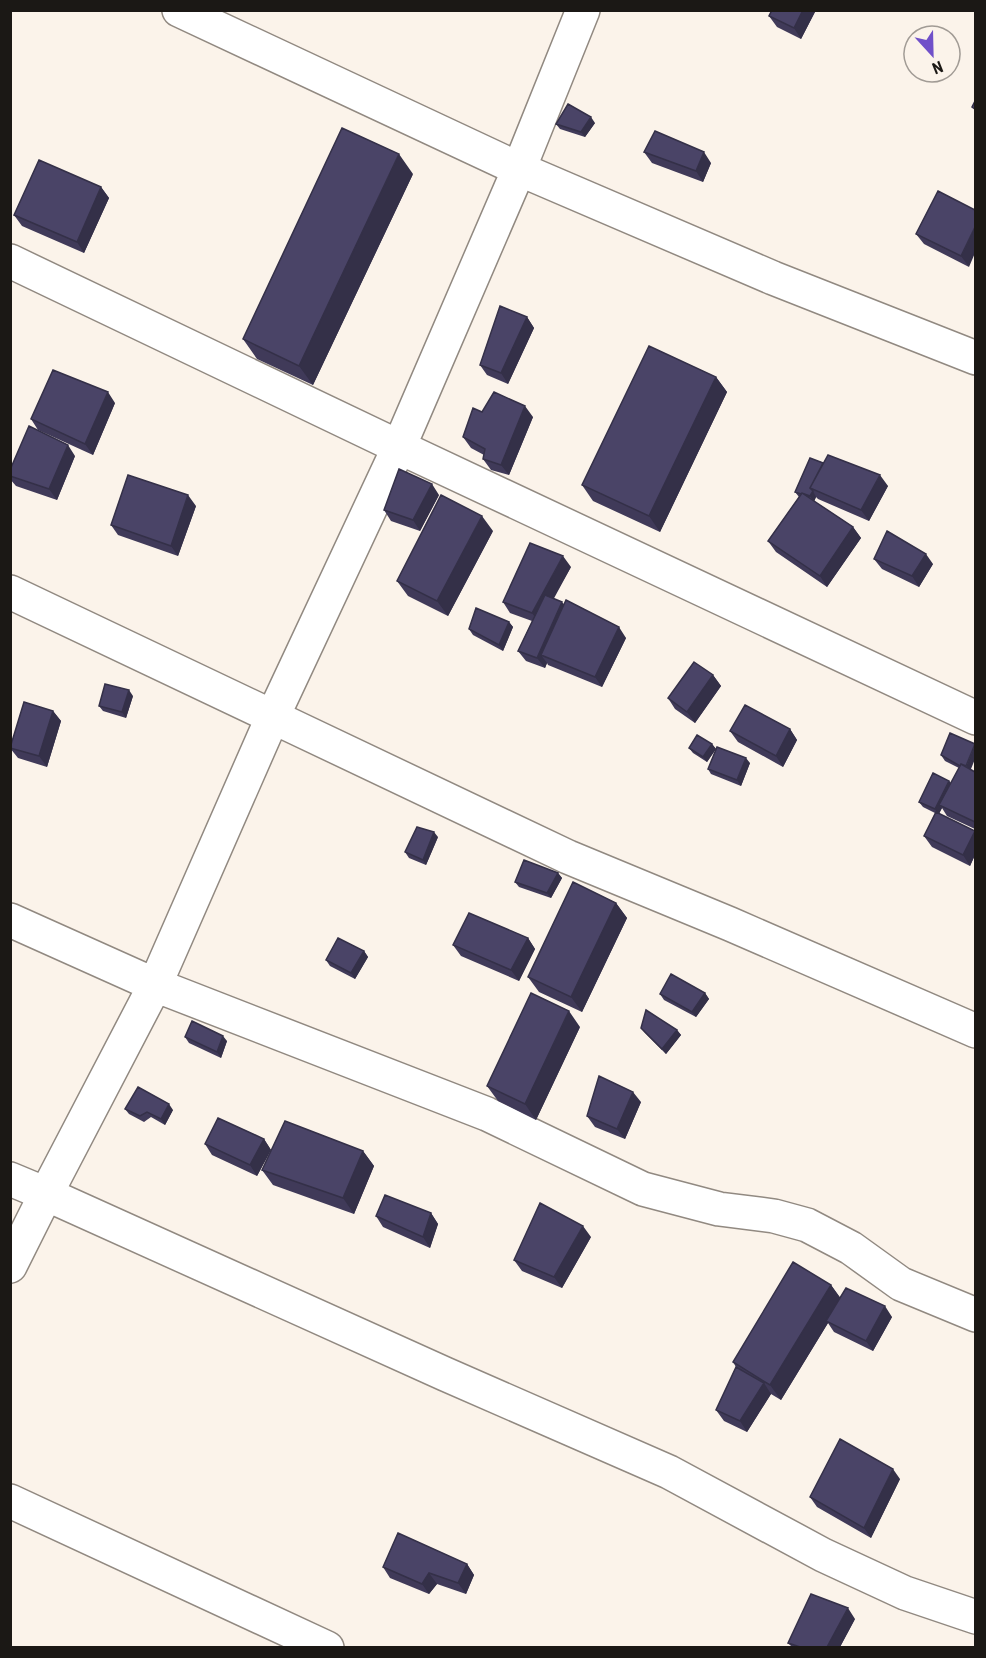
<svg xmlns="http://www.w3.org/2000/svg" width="986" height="1658" viewBox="0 0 986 1658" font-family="'Roboto Condensed',sans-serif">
  <rect width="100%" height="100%" fill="#fbf3ea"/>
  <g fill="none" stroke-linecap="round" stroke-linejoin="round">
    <!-- minor casing -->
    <g stroke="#918981" stroke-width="36">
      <path id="minor" d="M179 10 519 169 773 278 976 358
        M10 261 399 447 976 718
        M10 592 568 857 730 924 976 1031
        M10 920 155 985 487 1114 643 1189 719 1209 774 1216 807 1225 851 1248 901 1284 976 1315
        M10 1179 46 1194 445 1374 669 1472 823 1555 905 1593 976 1617
        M10 1266 46 1194 155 985 273 716 399 447 519 169 583 10
        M10 1501 327 1648"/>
    </g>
    <!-- minor -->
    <use href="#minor" stroke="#fff" stroke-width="33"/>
  </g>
  <!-- wall -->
  <path fill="#403a59" d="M772 10H816L801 39 777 27 769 16Z
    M595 123 585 137 560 129 556 124Z
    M644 152 711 163 703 182 652 163Z
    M413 174 313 385 257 359 243 339Z
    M101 187 109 198 84 253 22 226 14 215Z
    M938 191 969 267 924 244 916 234Z
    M527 317 534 328 508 384 487 375 480 365Z
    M716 377 727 392 660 532 593 501 582 485Z
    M115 403 93 455 38 430 31 419Z
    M482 412 533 417 509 475 491 470 483 459 484 455 471 448 463 437Z
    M75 456 57 500 16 486 10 479V470Z
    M810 458 888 486 869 521 818 499 816 497 814 501 853 527 861 538 827 587 776 552 768 541 799 497 795 492Z
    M439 495 420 531 391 521 384 510Z
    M196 506 178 556 118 535 111 525Z
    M493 531 448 616 408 596 397 581Z
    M874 559 933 564 919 587 882 569Z
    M571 567 553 598 626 638 602 687 548 665 547 663 545 668 526 661 518 651 532 621 510 613 503 602Z
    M509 622 513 627 503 651 473 635 469 629Z
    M713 675 721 686 695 723 675 709 668 698Z
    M133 696 126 718 103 711 99 706Z
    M53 711 61 721 47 767 18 758 10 748Z
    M790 729 797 740 783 767 738 742 730 731Z
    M712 744 716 749 707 762 693 753 689 748Z
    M941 755 975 772V829L947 816 942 808 939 814 975 831V855L970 866 932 847 924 836 935 813 923 807 919 802 949 781 951 783 959 768 945 761Z
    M750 763 741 786 711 774 708 769Z
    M438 837 426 865 409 858 405 852Z
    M558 873 562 878 551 898 519 887 515 882Z
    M616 903 627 918 582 1012 539 992 528 977Z
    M528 938 535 949 519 981 461 956 453 945Z
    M364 951 368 957 355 979 330 966 326 960Z
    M705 993 709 999 696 1017 664 1000 660 994Z
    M580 1027 536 1120 498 1101 487 1086Z
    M641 1028 677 1030 681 1035 666 1054 645 1033Z
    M185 1037 227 1041 221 1058 189 1043Z
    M641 1102 625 1139 595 1127 587 1116Z
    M125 1109 173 1110 165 1125 151 1117 144 1122 129 1114Z
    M264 1139 271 1150 257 1176 212 1155 205 1144Z
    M363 1151 374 1166 354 1214 273 1185 262 1170Z
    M431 1213 438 1224 430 1248 383 1227 376 1216Z
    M591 1237 562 1288 522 1271 514 1260Z
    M831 1285 840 1298 892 1317 873 1351 834 1332 828 1323 781 1400 771 1394 747 1432 724 1421 716 1410 736 1367 733 1362Z
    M900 1479 871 1538 817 1507 810 1497Z
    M467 1564 474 1575 466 1594 437 1584 429 1594 390 1578 383 1567Z
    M855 1619 840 1647H792L788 1643Z"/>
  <!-- shaded-wall -->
  <path fill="#343048" d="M803 10H816L801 39 794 28Z
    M591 117 595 123 585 137 581 132Z
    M704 152 711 163 703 182 696 171Z
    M399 154 413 174 313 385 299 366Z
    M101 187 109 198 84 253 77 242Z
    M975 227V253L969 267 961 256Z
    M527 317 534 328 508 384 501 373Z
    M716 377 727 392 660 532 649 516Z
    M108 392 115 403 93 455 85 444Z
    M525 406 533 417 509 475 501 465Z
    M68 445 75 456 57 500 49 489Z
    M880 475 888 486 869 521 861 510Z
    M432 484 439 495 420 531 413 520Z
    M813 491 816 497 814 502 810 496Z
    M188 495 196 506 178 556 171 546Z
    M482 516 493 531 448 616 437 601Z
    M853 527 861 538 827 587 820 576Z
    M926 554 933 564 919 587 912 576Z
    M563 556 571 567 540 624 532 613Z
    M562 602 570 613 541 655 547 663 545 668 537 658Z
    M509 622 513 627 503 651 499 645Z
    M619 627 626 638 602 687 595 677Z
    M713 675 721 686 695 723 687 712Z
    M129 690 133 696 126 718 122 712Z
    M53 711 61 721 47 767 39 756Z
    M790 729 797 740 783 767 776 756Z
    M712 744 716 749 707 762 703 757Z
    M975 744V759L969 774 965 769Z
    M746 758 750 763 741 786 737 780Z
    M949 781 953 786 939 805 942 808 938 815 935 809Z
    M975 831V855L970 866 963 855Z
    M434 832 438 837 426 865 423 860Z
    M558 873 562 878 551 898 547 893Z
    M616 903 627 918 582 1012 571 997Z
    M528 938 535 949 519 981 511 970Z
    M364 951 368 957 355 979 351 973Z
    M705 993 709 999 696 1017 692 1012Z
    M569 1011 580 1027 536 1120 525 1104Z
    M677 1030 681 1035 666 1054 662 1049Z
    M223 1036 227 1041 221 1058 217 1052Z
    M633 1092 641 1102 625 1139 617 1129Z
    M169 1104 173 1110 165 1125 161 1119Z
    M264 1139 271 1150 257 1176 250 1165Z
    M363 1151 374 1166 354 1214 343 1198Z
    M431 1213 438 1224 430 1248 423 1237Z
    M583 1226 591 1237 562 1288 554 1277Z
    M831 1285 842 1300 826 1321 828 1323 781 1400 770 1385Z
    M885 1306 892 1317 873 1351 866 1341Z
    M764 1383 771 1394 747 1432 740 1421Z
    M893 1469 900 1479 871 1538 864 1528Z
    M467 1564 474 1575 466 1594 458 1583Z
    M429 1573 437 1584 429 1594 422 1584Z
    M848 1608 855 1619 840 1647H827Z"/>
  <!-- building -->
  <path fill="#4a4467" stroke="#343048" stroke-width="1.5" d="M772 10H803L794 28 769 16Z
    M975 101V109L972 107Z
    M568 104 591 117 581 132 556 124Z
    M342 128 399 154 299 366 243 339Z
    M655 131 704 152 696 171 644 152Z
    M39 160 101 187 77 242 14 215Z
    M938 191 975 210V227L961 256 916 234Z
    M500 306 527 317 501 373 480 365Z
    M649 346 716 377 649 516 582 485Z
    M53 370 108 392 85 444 31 419Z
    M494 392 525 406 501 465 483 459 485 449 463 437 473 408 482 412Z
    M29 426 68 445 49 489 10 476V470Z
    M828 455 880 475 861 510 810 488Z
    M810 458 823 463 810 488 813 491 810 496 802 493 801 494 795 492Z
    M399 469 432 484 413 520 384 510Z
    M128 475 188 495 171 546 111 525Z
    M802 493 853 527 820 576 768 541Z
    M441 495 482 516 437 601 397 581Z
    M887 531 926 554 912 576 874 559Z
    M530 543 563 556 532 613 503 602Z
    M545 595 562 602 537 658 518 651Z
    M566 600 619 627 595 677 541 655Z
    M476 608 509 622 499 645 469 629Z
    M694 662 713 675 687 712 668 698Z
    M105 684 129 690 122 712 99 706Z
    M24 702 53 711 39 756 10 748Z
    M745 705 790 729 776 756 730 731Z
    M950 733 975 744 966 766 961 764 960 766 941 755Z
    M697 735 712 744 703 757 689 748Z
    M717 747 746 758 737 780 708 769Z
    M961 764 975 772V822L939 805Z
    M933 773 949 781 935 809 919 802Z
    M936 812 975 831 963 855 924 836Z
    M417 827 434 832 423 860 405 852Z
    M524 860 558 873 547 893 515 882Z
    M573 882 616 903 571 997 528 977Z
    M469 913 528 938 511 970 453 945Z
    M338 938 364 951 351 973 326 960Z
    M671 974 705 993 692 1012 660 994Z
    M531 993 569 1011 525 1104 487 1086Z
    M646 1010 677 1030 662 1049 641 1028Z
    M192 1021 223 1036 217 1052 185 1037Z
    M599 1076 633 1092 617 1129 587 1116Z
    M138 1087 169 1104 161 1119 147 1112 140 1116 125 1109Z
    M218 1118 264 1139 250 1165 205 1144Z
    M285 1121 363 1151 343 1198 262 1170Z
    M385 1195 431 1213 423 1237 376 1216Z
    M540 1203 583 1226 554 1277 514 1260Z
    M793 1262 831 1285 770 1385 733 1362Z
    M846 1288 885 1306 866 1341 826 1321Z
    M736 1367 764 1383 740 1421 716 1410Z
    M840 1439 893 1469 864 1528 810 1497Z
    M398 1533 467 1564 458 1583 429 1573 422 1584 383 1567Z
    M811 1594 848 1608 827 1647H800L788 1643Z"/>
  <!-- border -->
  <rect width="986" height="1658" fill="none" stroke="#1b1815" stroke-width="24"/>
  <!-- north arrow -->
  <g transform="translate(932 54) rotate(158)"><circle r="28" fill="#fbf3ea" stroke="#a19b95" stroke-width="1.5"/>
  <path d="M0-4.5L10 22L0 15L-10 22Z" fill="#7050c9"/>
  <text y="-9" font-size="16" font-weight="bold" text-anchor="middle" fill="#1b1815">N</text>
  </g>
</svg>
